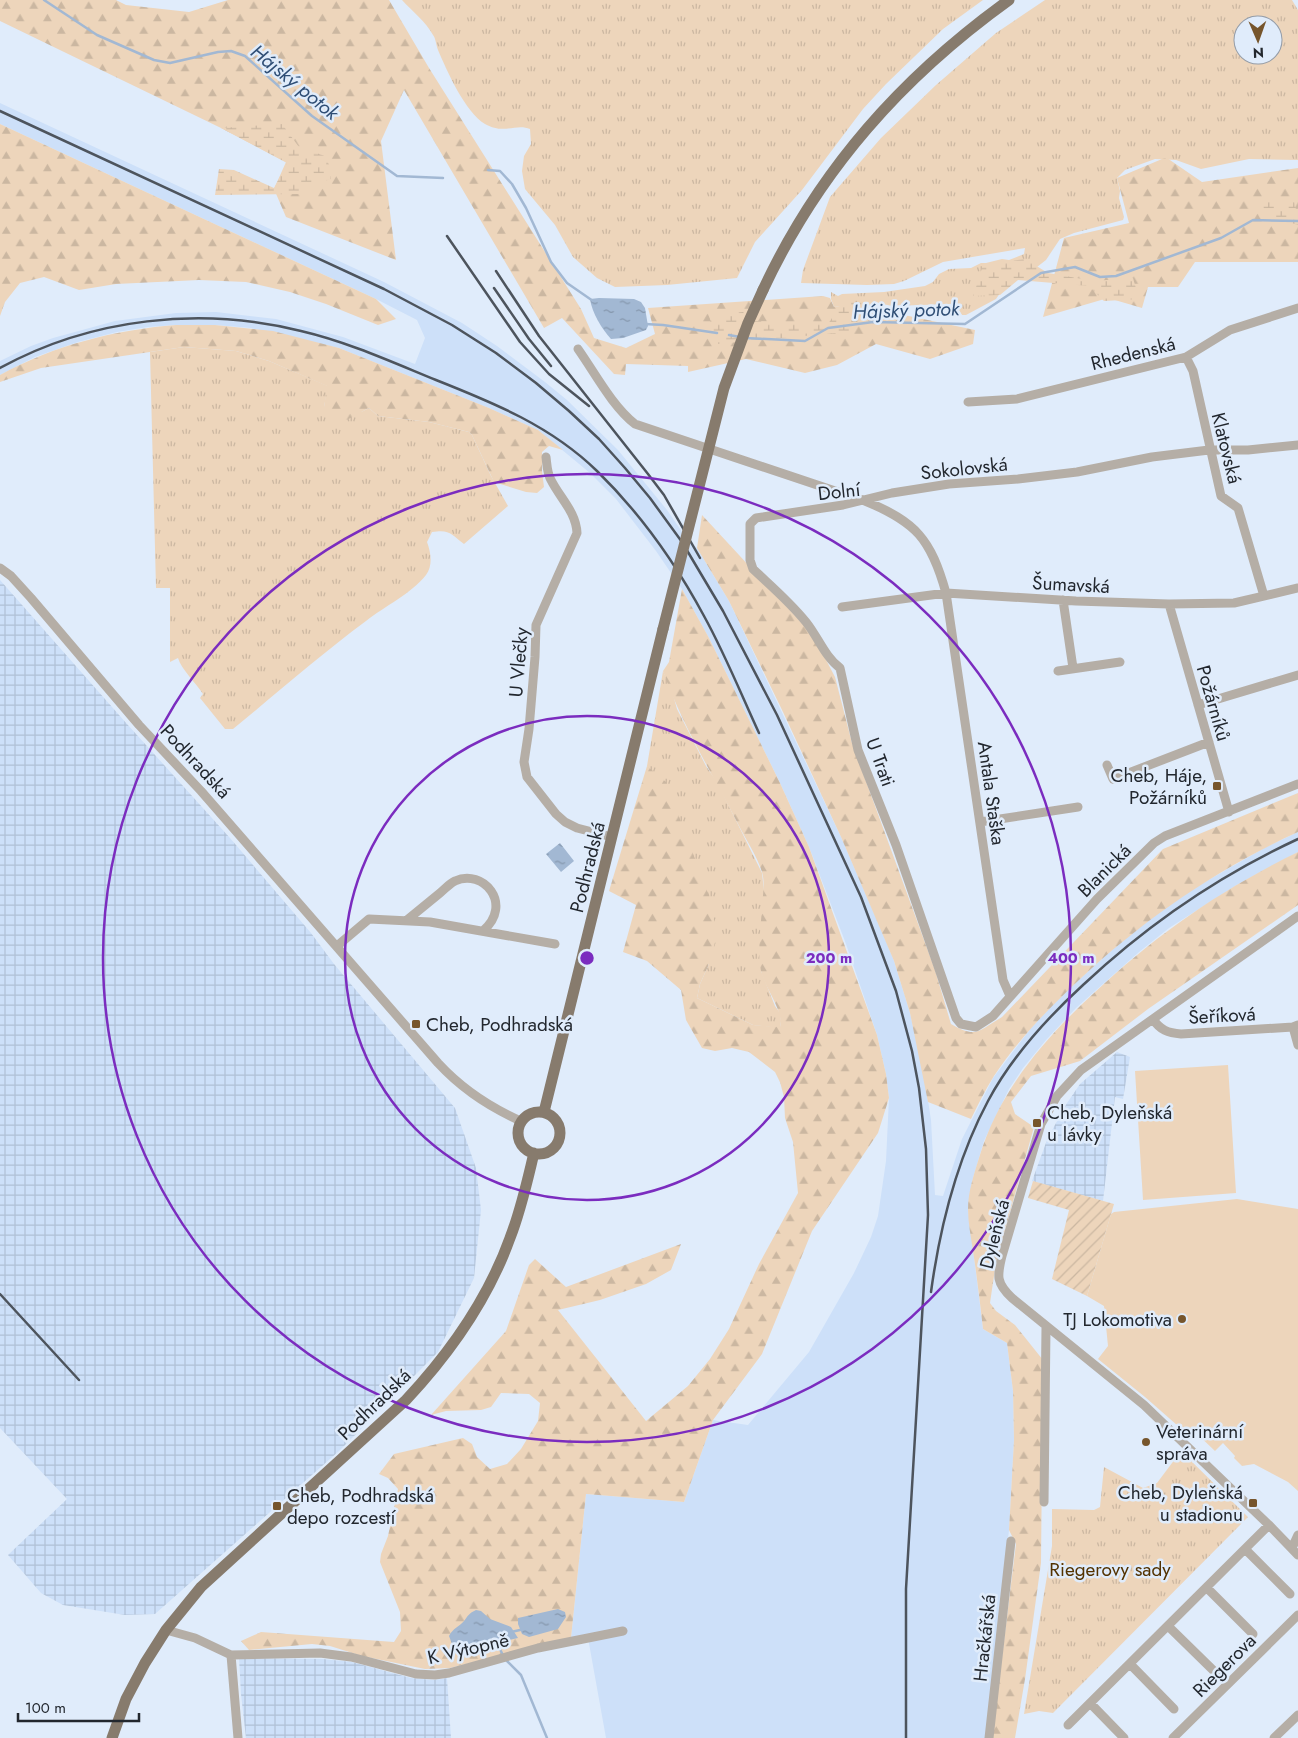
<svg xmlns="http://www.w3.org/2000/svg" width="1298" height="1738" viewBox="0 0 1298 1738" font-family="Jost,sans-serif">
  <defs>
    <pattern id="industrial-grid" width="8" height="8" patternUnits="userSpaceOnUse" patternTransform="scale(1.25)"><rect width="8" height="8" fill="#cde0f9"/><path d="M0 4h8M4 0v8" fill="none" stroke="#b0c0d6"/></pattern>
    <pattern id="grass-tufts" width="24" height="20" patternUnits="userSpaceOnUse" patternTransform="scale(1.25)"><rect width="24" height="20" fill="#edd5bb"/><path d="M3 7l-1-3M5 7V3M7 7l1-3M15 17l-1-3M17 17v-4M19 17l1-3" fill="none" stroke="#cbb7a1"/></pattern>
    <pattern id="forest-firs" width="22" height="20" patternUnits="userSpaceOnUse" patternTransform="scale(1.25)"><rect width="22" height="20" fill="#edd5bb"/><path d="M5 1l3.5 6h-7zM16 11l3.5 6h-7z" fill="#cbb7a1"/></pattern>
    <pattern id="wetland-marsh" width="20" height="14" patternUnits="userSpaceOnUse" patternTransform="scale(1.25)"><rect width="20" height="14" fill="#edd5bb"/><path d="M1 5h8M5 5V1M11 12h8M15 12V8" fill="none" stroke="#cbb7a1"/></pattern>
    <pattern id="garden-furrows" width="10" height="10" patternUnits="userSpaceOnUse" patternTransform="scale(1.25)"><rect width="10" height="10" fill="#edd5bb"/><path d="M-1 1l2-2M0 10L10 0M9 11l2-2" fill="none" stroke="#cbb7a1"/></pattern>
    <pattern id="water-ripples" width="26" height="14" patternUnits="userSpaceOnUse" patternTransform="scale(1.25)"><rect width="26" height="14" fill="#a2b8d3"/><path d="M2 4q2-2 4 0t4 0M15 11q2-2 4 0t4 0" fill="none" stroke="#8496ac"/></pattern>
  </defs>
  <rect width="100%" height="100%" fill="#e0ecfb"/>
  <!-- built -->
  <path fill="#cde0f9" d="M0 103 384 282 462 323 497 346 545 382 567 400 618 450 667 510 687 539 697 548 729 601 841 837 883 934 894 961 910 1013 925 1081 931 1120 935 1195 943 1196 962 1139 993 1078 1031 1028 1061 996 1124 939 1153 916 1191 890 1266 847 1298 832V852L1240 883 1169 928 1139 952 1076 1008 1046 1040 1023 1068 1009 1089 984 1141 973 1178 968 1209 983 1329 1007 1343 1013 1391 1014 1440 1009 1530 985 1738H606L588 1638H571L586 1494 684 1502 713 1420 748 1425 809 1352 854 1273 871 1237 878 1216 886 1161 889 1098 886 1074 877 1035 846 944 809 847 780 783 709 638 682 589 656 551 616 499 590 473 538 430 489 408 339 348 251 328 215 325H176L148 327 117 332 78 342 35 357 0 375V361L31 346 53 338 115 321 176 313 216 312 276 319 343 337 415 364 425 338 417 320 376 299 0 124Z"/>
  <!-- industrial -->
  <path fill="url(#industrial-grid)" d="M0 580 127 724 230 838 311 933 334 964 455 1108 476 1168 481 1210 474 1278 438 1352 339 1451 155 1614 125 1615 63 1605 41 1593 8 1555 67 1499 0 1428Z
    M1117 1052 1130 1057 1123 1099 1115 1097 1103 1201 1032 1181 1047 1140 1065 1106 1080 1084Z
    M239 1658 323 1659 352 1662 411 1678 434 1680 447 1678 451 1738H246L241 1694Z"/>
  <!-- grass -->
  <path fill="url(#grass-tufts)" fill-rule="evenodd" d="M402 0H983L943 29 886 84 863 109 802 190 755 242 737 278 667 285 615 287 597 278 573 257 555 225 525 189 522 171 524 156 531 144 530 129C516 123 504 135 485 124 465 112 447 71 438 50 436 45 436 39 433 35 426 22 412 11 402 0Z
    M1045 0H1292L1298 10V160L1249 159 1201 169 1176 160 1155 159 1125 170 1117 178 1120 191 1119 198 1124 217 1123 220 1074 233 1060 239 1046 260 1037 267 1019 276 1002 290 996 299 966 315H962L958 308 952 304 892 306 874 302 834 307 831 299V292L838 296 842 294 884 292 925 286 933 282 939 274 949 269 971 268 981 263H986L1002 259 1009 260 1024 254 1025 248 943 262 904 281 894 284 867 285 801 283 803 270 830 197 881 138 936 85 996 33ZM1243 25H1273V55H1243Z
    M184 347 236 351 269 361 328 386 324 407 361 412 369 408 378 416 429 422 469 432 472 435 491 476 508 506 464 544C451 534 450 529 432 532L427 542C431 553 433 565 426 575 411 594 385 606 366 621 320 655 277 693 233 729H225L200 698 203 694C196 683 181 669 178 658L170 662V588H156L150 352Z
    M663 671 672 691 677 709 706 766 717 782 762 873 764 891 761 971 775 1006 780 1013 781 1021 780 1028 753 1025 697 998 700 984 709 964 647 766Z
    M1181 1451 1248 1517 1053 1713 1039 1711 1024 1714 1052 1546V1509L1094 1510 1100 1507 1104 1467 1143 1488 1157 1483Z"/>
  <!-- forest -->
  <path fill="url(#forest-firs)" d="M0 0H116L126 5 189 12 228 0H389L429 68 581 309 594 338 626 348 655 334 648 308 823 296 830 298 834 307 852 304 975 330 973 344 930 359 876 344 837 365 805 373 746 359 688 372V366L626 364 625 375 614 374 562 318 544 328 404 90 381 141 396 260 286 217 274 189 286 162 221 128 0 21Z
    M0 124 376 299 396 319 378 325 326 304 290 292 246 282 199 280 116 284 79 290 44 277 20 283 5 302 0 316Z
    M1167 158 1202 182 1298 168V262H1195L1178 287H1148L1142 308 1108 298 1043 317 1064 238 1129 223 1117 178 1162 159Z
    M176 325H215L273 331 339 348 489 408 538 430 563 450 549 446 542 452V471L544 487 537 493 526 492 494 482 472 435 469 432 429 422 378 416 369 408C354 415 341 428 326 417L324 407 327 386 269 361 236 351 184 347 41 368 0 382V375C55 345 114 330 176 325Z
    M702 515 813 635 835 677 852 743 935 970 951 1024C977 1039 978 1031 1002 1017L1163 849 1298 793V832C1217 869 1144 919 1079 980 1048 1009 1018 1040 994 1076 985 1090 978 1105 971 1119L928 1102 910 1013 894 961 841 837 783 712 729 601 697 548Z
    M682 589 709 638 780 783 809 847 877 1035 886 1074 889 1098 878 1133 812 1231 762 1354 713 1420 684 1502 586 1494 571 1638 450 1668 425 1669 362 1656 330 1646 312 1644 249 1650 241 1641 261 1632 394 1642 401 1631 400 1612 380 1562 381 1554 388 1536 398 1489 388 1478 379 1474 394 1454 463 1438 472 1444 477 1457 490 1469 507 1464 521 1449 538 1421 540 1403 529 1394 501 1393 491 1407 481 1410 446 1411 431 1415 506 1331 529 1265 535 1259 566 1287 681 1244 671 1270 646 1284 600 1300 558 1310 646 1421 688 1386 710 1359 729 1329 759 1264 798 1193 793 1142 785 1118 784 1097 780 1082 775 1072 749 1052 732 1048 715 1051 702 1048 686 1020 681 990 647 961 623 952 636 905 609 891 647 766 666 782 709 896 717 935 709 964 700 984 697 998 753 1025 780 1027C784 1010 765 989 761 971 757 951 761 927 762 906 763 895 765 882 762 872 757 856 746 840 738 824 712 773 682 725 663 671L669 662Z
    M1298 852V905L1148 1009 1080 1061 1031 1076 1011 1102 1015 1114 1034 1127 996 1262 990 1303 996 1311 1015 1325 1043 1360 1041 1563 1025 1679 1015 1738H992L1016 1544 1009 1530 1014 1440 1013 1391 1007 1343 983 1329C980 1303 977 1277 973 1251 971 1237 968 1223 968 1209 968 1192 974 1174 979 1158 999 1091 1044 1039 1094 993 1157 934 1220 890 1298 852Z"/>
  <!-- wetland -->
  <path fill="url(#wetland-marsh)" d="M282 124 299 147 325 156 330 167 331 179 312 185 300 194 215 195 219 169 234 170 274 188 287 163 221 128Z
    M1294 200 1296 210H1298V225L1269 216 1257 201Z
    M1025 259 1048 273 1094 281 1133 278 1139 299 1104 301 1089 286 1018 280 1000 295 973 296 983 265Z
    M844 300 875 302 848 332 716 344 709 315 743 312 751 321 828 324Z"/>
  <!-- garden -->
  <path fill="url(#garden-furrows)" d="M1033 1181 1114 1204 1087 1296 1052 1279 1069 1210 1028 1198Z"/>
  <!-- pitch -->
  <path fill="#edd5bb" d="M1228 1065 1236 1193 1143 1200 1135 1071Z
    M1237 1199 1298 1209V1491L1288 1482 1254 1464 1242 1466 1234 1458 1235 1456 1223 1443 1215 1451 1193 1430 1192 1431 1189 1429 1186 1433 1145 1397 1098 1359 1108 1346 1104 1306 1087 1296 1111 1214 1114 1212Z"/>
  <!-- water -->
  <path fill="url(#water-ripples)" d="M599 298 634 299 641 302 645 308 648 326 646 330 623 338 611 339C602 329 592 313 590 299Z
    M560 843 574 861 561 872 546 854Z
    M558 1609 565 1612 566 1617 558 1629 529 1637 522 1634 518 1624V1618Z
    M476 1610 481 1611 490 1619 511 1627 518 1638 463 1650 461 1647 452 1644 449 1636C453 1628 459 1627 464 1621 468 1616 469 1613 476 1610Z"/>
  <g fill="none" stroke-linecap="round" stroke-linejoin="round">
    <!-- stream -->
    <path stroke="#a2b8d3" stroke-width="2.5" d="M44 0 97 35 154 60 170 63 218 52 231 51 245 56 312 116 397 176 443 178
      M488 170 500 171 512 184 526 208 551 262 567 283 593 301
      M645 324 663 325 717 333
      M729 335 740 337
      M745 338 805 341 828 328 873 322 965 324 1041 273 1075 267 1100 277 1116 276 1221 238 1253 220 1298 221
      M511 1632 520 1630
      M497 1640 496 1642 503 1655
      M506 1660 521 1675 547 1738"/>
    <!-- minor -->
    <path stroke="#b5aea6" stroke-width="9" d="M578 349C595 373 612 406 635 424L865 501C916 522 931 539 946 593L1003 980 1010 996
      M1186 357 1193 371 1221 496 1238 508 1264 596
      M968 402 1017 399 1186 357 1230 330 1298 308
      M1298 445 1248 450H1209L1152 457 1077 472 1018 479 949 484 892 493 843 505 756 518 750 524V560L753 569C771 586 790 602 806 622 818 637 825 657 840 668L858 750 896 845 956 1018 961 1024 976 1027 993 1016 1097 899 1154 843 1165 836 1298 784
      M546 457C547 465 547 473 551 480 560 498 576 512 577 533L536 625 535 657 529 729 524 762 527 777 556 814 565 822 577 828 612 837
      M0 568 11 576 31 598 139 725 201 791 438 1063C462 1089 489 1107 521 1121
      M1063 600 1073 668
      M1169 604 1229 812
      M842 607 946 593 1076 601 1169 604 1234 603 1298 588
      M1058 671 1120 662
      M1198 705 1298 675
      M1107 765 1113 779 1209 742
      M980 822 1078 807
      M1298 916 1081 1070 1057 1096 1041 1124 1002 1256C997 1276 996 1283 1012 1298L1144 1405 1269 1525 1298 1555
      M407 920C418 911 429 902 440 893 445 889 450 883 455 881 483 868 514 904 483 931
      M337 946 369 919 430 922 555 944
      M1153 1019C1160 1030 1168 1033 1181 1034L1293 1027 1298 1025
      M1293 1027 1298 1045
      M1044 1502 1046 1327
      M1292 1548 1298 1535
      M1246 1550 1290 1594
      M1207 1588 1253 1634
      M1168 1626 1216 1673
      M166 1630 195 1638 231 1655 320 1653 351 1657 416 1674 435 1675 449 1673 538 1648 623 1631
      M231 1655 238 1738
      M1130 1664 1174 1709
      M1090 1703 1124 1738
      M1068 1725 1269 1525
      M989 1738 1011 1541
      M1173 1738 1298 1615
      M1274 1738 1298 1715"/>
    <!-- major -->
    <path stroke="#877b6d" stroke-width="11" d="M763 290C819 170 902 77 1009 0
      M518 1133a21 21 0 1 1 42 0a21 21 0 1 1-42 0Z
      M544 1112 663 629
      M112 1738 126 1699 145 1663 166 1630 201 1587 406 1400C450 1353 488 1299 510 1238 521 1210 527 1182 534 1153"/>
    <!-- rail -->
    <path stroke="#4d545d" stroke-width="2.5" d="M0 111 384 289 452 325 496 353 536 383 569 411 599 439 625 468 650 498 682 542 723 611 777 715 861 897 896 991 912 1051 919 1088 926 1149 928 1215 906 1589V1738
      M447 236 520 342 549 374 589 406
      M496 271 539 336 648 474 664 495 700 558
      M494 288 529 339 551 366
      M0 368C91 318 201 306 301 331 348 342 392 362 436 380 494 403 551 426 597 471 639 512 676 564 704 616 725 654 741 694 759 733
      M931 1292C940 1226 956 1161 988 1101 1012 1056 1046 1019 1083 985 1147 925 1218 876 1298 839
      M0 1294 79 1380"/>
    <!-- major-bridge -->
    <path stroke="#877b6d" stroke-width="11" d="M663 629 724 388 748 323 763 290"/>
  </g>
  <!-- distance rings -->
  <g fill="none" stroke="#7b2cbf" stroke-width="2.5">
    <circle cx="587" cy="958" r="242"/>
    <circle cx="587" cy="958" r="484"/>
  </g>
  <!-- markers -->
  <g fill="#76552c" stroke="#e0ecfb" stroke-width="2">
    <rect x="1212" y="781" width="10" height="10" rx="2.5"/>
    <rect x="411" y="1019" width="10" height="10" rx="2.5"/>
    <rect x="1032" y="1118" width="10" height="10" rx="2.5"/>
    <circle cx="1182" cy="1319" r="5"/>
    <circle cx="1146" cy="1442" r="5"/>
    <rect x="1248" y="1498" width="10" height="10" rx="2.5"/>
    <rect x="272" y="1501" width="10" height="10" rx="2.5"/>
  </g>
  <g text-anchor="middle" stroke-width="5" stroke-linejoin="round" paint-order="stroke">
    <!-- street labels -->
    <g font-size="19" fill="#22272e" stroke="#e0ecfb">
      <text transform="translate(1133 353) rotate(-14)" y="7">Rhedenská</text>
      <text transform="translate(1227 448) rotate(76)" y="7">Klatovská</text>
      <text transform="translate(964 468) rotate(-6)" y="7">Sokolovská</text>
      <text transform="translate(839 491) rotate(-6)" y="7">Dolní</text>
      <text transform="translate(1071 584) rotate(3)" y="7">Šumavská</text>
      <text transform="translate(518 662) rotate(-85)" y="7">U Vlečky</text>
      <text transform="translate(1214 703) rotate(74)" y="7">Požárníků</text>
      <text transform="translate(196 761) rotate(47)" y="7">Podhradská</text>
      <text transform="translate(881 762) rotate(70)" y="7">U Trati</text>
      <text transform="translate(992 793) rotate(82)" y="7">Antala Staška</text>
      <text transform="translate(587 867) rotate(-76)" y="7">Podhradská</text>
      <text transform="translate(1104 870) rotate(-45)" y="7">Blanická</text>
      <text transform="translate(1222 1015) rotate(-3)" y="7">Šeříková</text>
      <text transform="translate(994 1234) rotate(-76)" y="7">Dyleňská</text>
      <text transform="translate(374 1404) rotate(-44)" y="7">Podhradská</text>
      <text transform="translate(984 1638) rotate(-84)" y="7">Hračkářská</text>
      <text transform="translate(468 1648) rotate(-13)" y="7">K Výtopně</text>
      <text transform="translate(1224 1665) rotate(-45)" y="7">Riegerova</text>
    </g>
    <!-- poi labels -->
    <g font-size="19" fill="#22272e" stroke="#e0ecfb" text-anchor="start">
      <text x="1207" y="782" text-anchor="end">Cheb, Háje,<tspan x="1207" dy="22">Požárníků</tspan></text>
      <text x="426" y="1031">Cheb, Podhradská</text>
      <text x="1047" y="1119">Cheb, Dyleňská<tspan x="1047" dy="22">u lávky</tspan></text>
      <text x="1172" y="1326" text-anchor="end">TJ Lokomotiva</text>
      <text x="1156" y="1438">Veterinární<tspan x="1156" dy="22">správa</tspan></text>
      <text x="1243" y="1499" text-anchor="end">Cheb, Dyleňská<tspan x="1243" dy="22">u stadionu</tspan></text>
      <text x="287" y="1502">Cheb, Podhradská<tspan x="287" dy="22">depo rozcestí</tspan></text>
    </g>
    <!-- park labels -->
    <g font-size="19" fill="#533200" stroke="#e0ecfb">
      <text x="1110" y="1576">Riegerovy sady</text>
    </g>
    <!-- water labels -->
    <g font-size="20" font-style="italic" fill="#2f4e75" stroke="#e0ecfb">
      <text transform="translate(295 82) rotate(39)" y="7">Hájský potok</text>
      <text transform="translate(906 310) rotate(-2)" y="7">Hájský potok</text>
    </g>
  </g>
  <circle cx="587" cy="958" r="8" fill="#7b2cbf" stroke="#e0ecfb" stroke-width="2.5"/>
  <g font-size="15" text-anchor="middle" font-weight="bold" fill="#7b2cbf" stroke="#e0ecfb" stroke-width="5" stroke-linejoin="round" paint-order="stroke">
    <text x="829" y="963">200 m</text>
    <text x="1071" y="963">400 m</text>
  </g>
  <!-- north arrow -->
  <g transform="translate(1258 40) rotate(178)"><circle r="24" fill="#e0ecfb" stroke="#949da9"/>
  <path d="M0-4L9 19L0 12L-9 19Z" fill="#76552c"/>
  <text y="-8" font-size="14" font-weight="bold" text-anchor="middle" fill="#22272e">N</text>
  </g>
  <!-- scale -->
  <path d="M18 1713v8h121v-8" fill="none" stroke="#22272e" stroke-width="2.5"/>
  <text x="25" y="1713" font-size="15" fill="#22272e" stroke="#e0ecfb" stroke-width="4" paint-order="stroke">100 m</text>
</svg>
